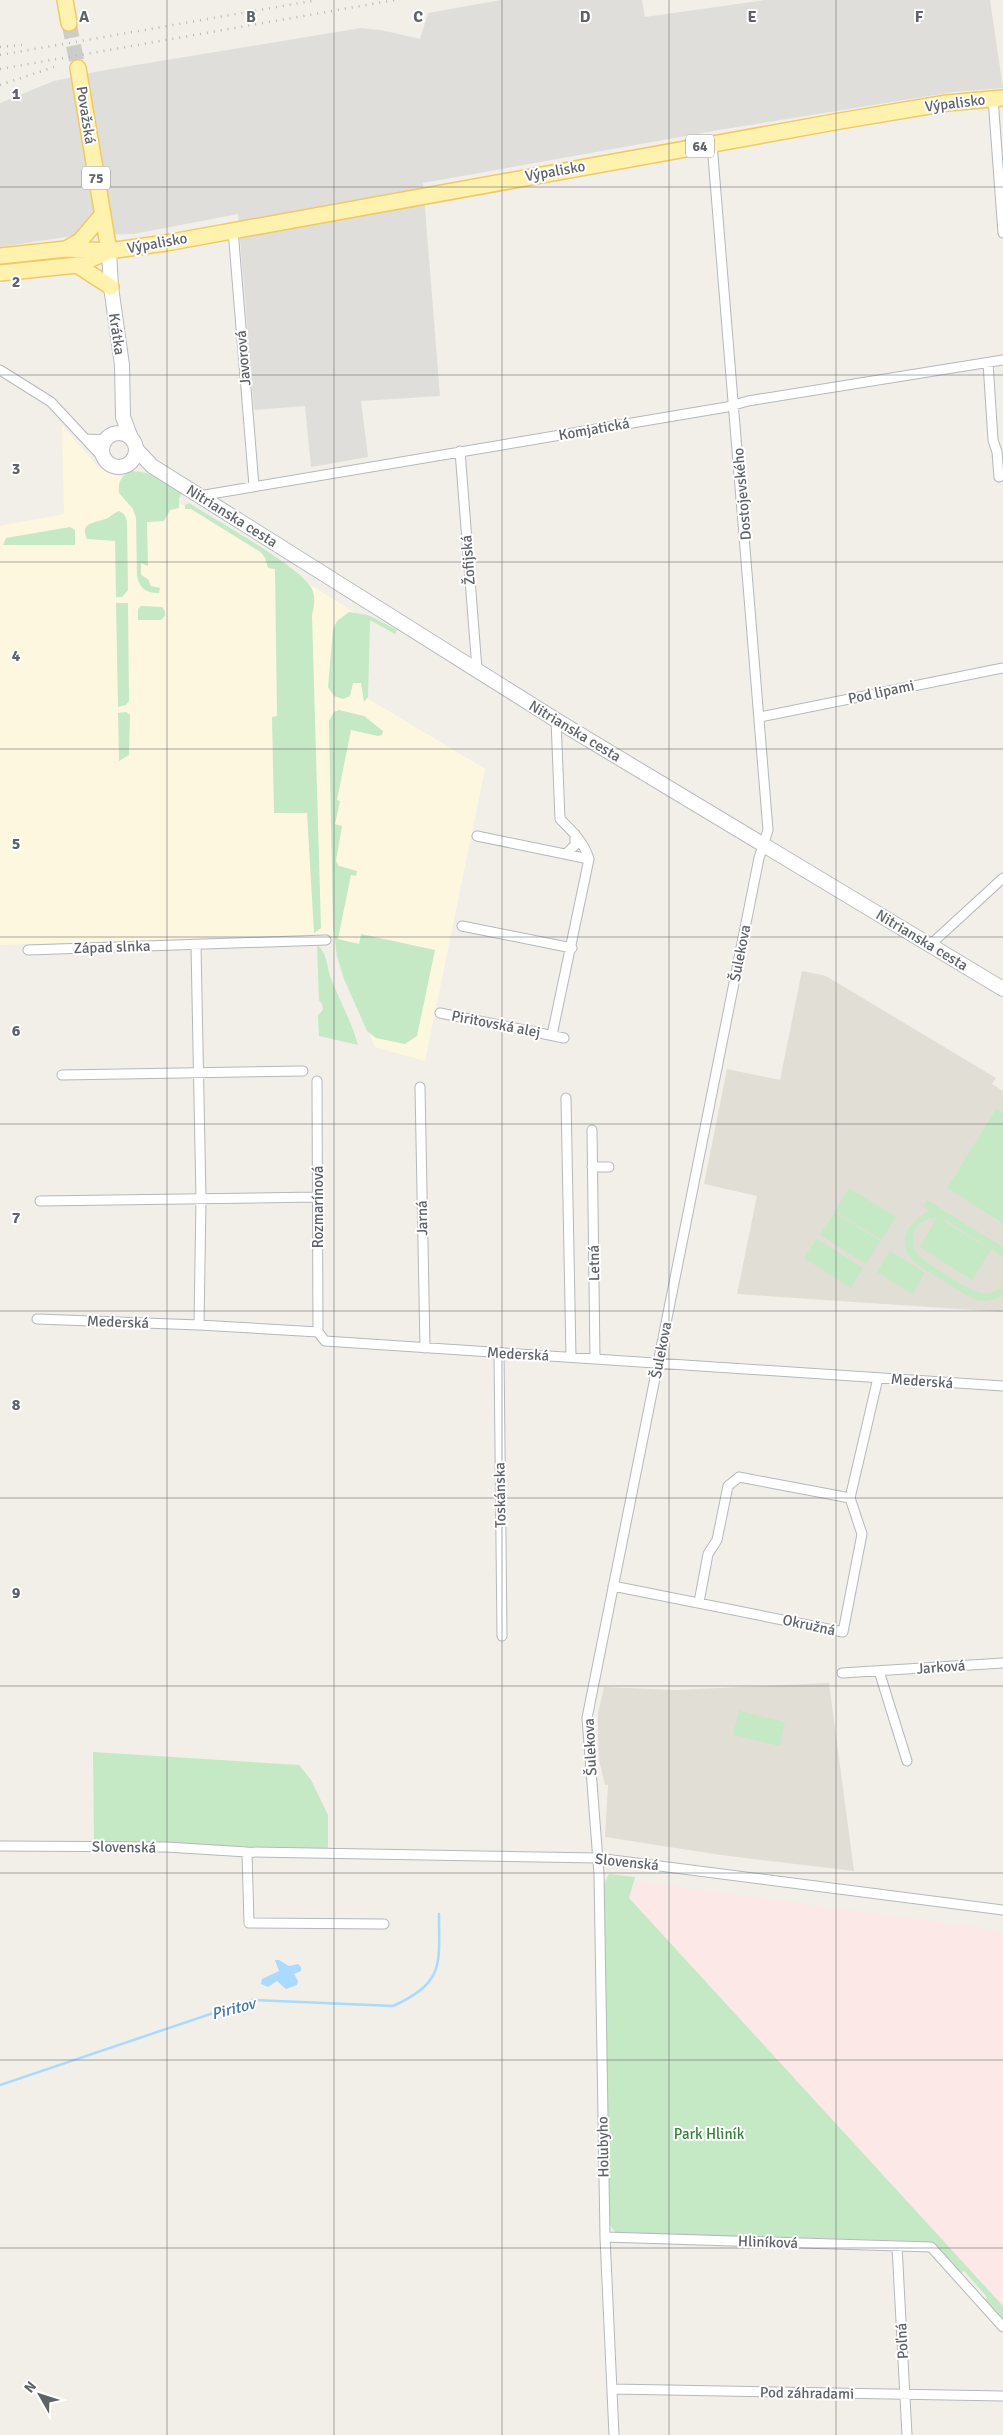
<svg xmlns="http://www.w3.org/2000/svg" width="1003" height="2435" viewBox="0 0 1003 2435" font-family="Signika,sans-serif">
  <rect width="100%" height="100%" fill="#f1efe8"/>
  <!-- commercial -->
  <path fill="#fef7e0" d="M62 425 97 466 191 509 366 620 367 698 485 769 425 1061 375 1047 331 934 0 945V526L64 514Z"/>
  <!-- industrial -->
  <path fill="#e0deda" d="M501 0H642L645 17 765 0H990L1003 88 954 92 719 130 423 183 440 396 361 401 368 457 311 467 305 406 254 410 238 214 134 234 79 235 0 247V103L54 81 100 71 361 28 381 30 420 39 428 13Z"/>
  <!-- education -->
  <path fill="#e1ded6" d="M802 971 826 976 996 1078 992 1084 1003 1091V1312L737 1294 757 1196 704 1184 727 1069 780 1080Z
    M829 1683 854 1871 721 1855 605 1837 608 1785H605L599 1760 598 1735V1713L604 1687 674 1690Z"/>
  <!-- medical -->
  <path fill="#fce8e6" d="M636 1881 1003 1931V2306L629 1898Z"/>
  <!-- green -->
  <path fill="#c5e8c5" d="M131 471C151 471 166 481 183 491L179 498V508L170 510 164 521 147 522 148 566 141 563V575L148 579 151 586 160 588 159 593C146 593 140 589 137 576L136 518 133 509 119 493C118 482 121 476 131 471Z
    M189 503C212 518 303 568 312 589 316 599 314 606 312 615L321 928 314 933 307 813H274L272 717 277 716 275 569 268 568 265 558 261 552 191 509H185V505Z
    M119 511 124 514 127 521 128 590 122 597H116L115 541 87 539C79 521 97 523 108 518 112 515 114 513 119 511Z
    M70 527 75 530V545H3L6 538Z
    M116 603H128L129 701 126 705 118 707Z
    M141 606 162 607 165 611V616L161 620H138V609Z
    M349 612 368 615 397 630 395 634 370 620 368 697 364 702 361 683H353L350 696 343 699 334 696 328 687 333 629 337 621Z
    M339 710 364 716 383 731 382 735 378 736 351 730 337 800 340 801 335 824 342 826 336 861 339 866 357 871 356 876 351 875 338 939 359 944 361 934 435 950 417 1036 405 1044 376 1038 367 1031 344 979 337 956 333 929 329 721 334 712Z
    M126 712 130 715 129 755 119 761 118 713Z
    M317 945C327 952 327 966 330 976 339 1000 351 1020 358 1045L319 1036 318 1015 323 1010 322 1004 319 1000Z
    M996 1109 1003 1113V1223L947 1188Z
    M849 1188 896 1217 881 1240 835 1211Z
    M927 1200 1003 1247V1257L947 1221 939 1218 991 1250 972 1280 920 1247 937 1217C916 1218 908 1236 916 1253 927 1264 972 1294 986 1294 993 1293 999 1290 1003 1285V1294C996 1300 986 1302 977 1300 967 1297 956 1288 947 1283 935 1275 921 1269 912 1259 895 1240 911 1218 930 1211L923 1206Z
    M835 1212 880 1241 866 1264 820 1235Z
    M817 1239 863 1268 851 1288 804 1258Z
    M890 1251 925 1273 912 1294 877 1272Z
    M739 1711 785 1722 780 1746 733 1735Z
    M93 1752 299 1765 311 1780 328 1815V1850L94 1843Z
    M609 1874 635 1877 629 1898 1003 2306V2321L985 2301 987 2297 964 2271 960 2273 935 2246 915 2241 615 2232 608 2222 603 1885Z"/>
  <!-- water -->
  <path fill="#aadaff" d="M275 1960H279L289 1966 298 1964 301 1967V1971L294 1974 298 1981 297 1985 286 1989 277 1981 268 1987 261 1984 262 1979 279 1971Z"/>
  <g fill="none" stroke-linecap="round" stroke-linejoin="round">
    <!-- stream -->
    <path stroke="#aadaff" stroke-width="2.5" d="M0 2085 252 2000 393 2006C445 1983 439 1964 439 1914"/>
    <!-- primary-tunnel -->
    <path stroke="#ccccc8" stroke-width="15" stroke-dasharray="15 8" stroke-linecap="butt" d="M69 23 78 68"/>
    <!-- minor casing -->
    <g stroke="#b5b8bc" stroke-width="11">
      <path id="minor" d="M993 98 1003 233
        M233 230 254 486
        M988 363 993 440 997 452 999 477
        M0 370 51 402 104 459
        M87 439 106 440
        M460 451 477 669
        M199 496 727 407 748 401 1003 360
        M760 717 1003 668
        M477 836 589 859
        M566 854 575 845V834
        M462 926 572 948
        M930 945 1003 878
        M196 946 201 1199 199 1325
        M28 950 326 940
        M440 1013 564 1038
        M552 1035 589 859C584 842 572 831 560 819L556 720
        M62 1075 303 1071
        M317 1081 318 1332
        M420 1087 425 1348
        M566 1098 571 1357
        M592 1130 595 1359
        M592 1167H609
        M40 1201 318 1197
        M37 1319 199 1325 318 1332 325 1341 1003 1386
        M499 1353 502 1636
        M613 1586 843 1632 862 1534 850 1498 878 1378
        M699 1602 708 1554 717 1540 728 1486 739 1477 850 1498
        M879 1671 907 1761
        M842 1673 1003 1663
        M0 1846 166 1847 247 1852 597 1858 1003 1910
        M247 1852 249 1923 384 1924
        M605 2237 931 2247 1003 2327
        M897 2246 907 2435
        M612 2389 1003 2396
        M614 2435 605 2237 599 1874 587 1718 759 858 768 830 712 144"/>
    </g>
    <!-- secondary casing -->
    <g stroke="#b6babf" stroke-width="16">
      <path id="secondary" d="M109 251 111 287 122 365 123 417 131 438
        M102 450a17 17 0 1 1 34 0a17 17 0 1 1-34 0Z
        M136 449 152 466 556 720 1003 989"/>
    </g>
    <!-- primary casing -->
    <g stroke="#f2c960" stroke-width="18">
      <path id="primary" d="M65 0 69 23
        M78 68 109 251
        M66 249 80 241 102 215
        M0 256 66 249 109 251 166 243 840 121 947 103 1003 98
        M77 265 111 287
        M0 273 77 265 105 253"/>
    </g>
    <!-- minor -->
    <use href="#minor" stroke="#fff" stroke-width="9"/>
    <!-- secondary -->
    <use href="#secondary" stroke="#fff" stroke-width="14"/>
    <!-- primary -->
    <use href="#primary" stroke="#fff2af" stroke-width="15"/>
    <!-- rail -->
    <path stroke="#b6b7b8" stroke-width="2.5" stroke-dasharray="1 6" stroke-linecap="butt" d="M0 47 22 45
      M0 55 317 0
      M0 69 395 0
      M0 85 57 66"/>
  </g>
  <!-- grid -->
  <path fill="none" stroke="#5f6368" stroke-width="1" stroke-opacity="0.55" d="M167 0V2435M334 0V2435M502 0V2435M669 0V2435M836 0V2435M0 187H1003M0 375H1003M0 562H1003M0 749H1003M0 937H1003M0 1124H1003M0 1311H1003M0 1498H1003M0 1686H1003M0 1873H1003M0 2060H1003M0 2248H1003"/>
  <g text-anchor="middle" stroke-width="4" stroke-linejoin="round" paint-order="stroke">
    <!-- shield labels -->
    <g fill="#fff" stroke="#8f9295" stroke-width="1">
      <rect x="686" y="134.5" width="28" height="23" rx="4"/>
      <rect x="82" y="166.5" width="28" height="23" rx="4"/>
    </g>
    <g font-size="14" font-weight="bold" fill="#5f6368">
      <text x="700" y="151">64</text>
      <text x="96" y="183">75</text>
    </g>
    <!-- street labels -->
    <g font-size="15" fill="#5f6368" stroke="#fff">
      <text transform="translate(955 103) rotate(-7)" y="5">Výpalisko</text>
      <text transform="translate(86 115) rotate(81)" y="5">Považská</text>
      <text transform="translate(555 171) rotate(-10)" y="5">Výpalisko</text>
      <text transform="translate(157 243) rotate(-10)" y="5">Výpalisko</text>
      <text transform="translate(117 334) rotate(82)" y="5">Krátka</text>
      <text transform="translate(243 358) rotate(-95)" y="5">Javorová</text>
      <text transform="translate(594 429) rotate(-10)" y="5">Komjatická</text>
      <text transform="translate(742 494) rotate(-95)" y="5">Dostojevského</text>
      <text transform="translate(232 516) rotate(32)" y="5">Nitrianska cesta</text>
      <text transform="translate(468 560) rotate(-94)" y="5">Žofijská</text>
      <text transform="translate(881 692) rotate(-12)" y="5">Pod lipami</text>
      <text transform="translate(575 731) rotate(31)" y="5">Nitrianska cesta</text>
      <text transform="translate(922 940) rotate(31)" y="5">Nitrianska cesta</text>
      <text transform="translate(112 947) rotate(-2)" y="5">Západ slnka</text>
      <text transform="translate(740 953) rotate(-79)" y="5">Šulekova</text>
      <text transform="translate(496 1024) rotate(11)" y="5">Piritovská alej</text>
      <text transform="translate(318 1207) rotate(-90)" y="5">Rozmarínová</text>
      <text transform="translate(422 1218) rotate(-91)" y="5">Jarná</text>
      <text transform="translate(594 1263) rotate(-91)" y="5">Letná</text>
      <text transform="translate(118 1322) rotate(2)" y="5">Mederská</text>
      <text transform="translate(661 1350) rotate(-79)" y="5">Šulekova</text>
      <text transform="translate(518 1354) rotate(3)" y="5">Mederská</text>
      <text transform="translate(922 1381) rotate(4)" y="5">Mederská</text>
      <text transform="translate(500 1495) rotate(-91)" y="5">Toskánska</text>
      <text transform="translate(809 1625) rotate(12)" y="5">Okružná</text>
      <text transform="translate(941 1667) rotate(-4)" y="5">Jarková</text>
      <text transform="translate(590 1747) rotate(-93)" y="5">Šulekova</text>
      <text transform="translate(124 1847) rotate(1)" y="5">Slovenská</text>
      <text transform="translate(627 1862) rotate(6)" y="5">Slovenská</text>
      <text transform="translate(603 2147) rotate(-91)" y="5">Holubyho</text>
      <text transform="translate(768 2242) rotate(2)" y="5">Hliníková</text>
      <text transform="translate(902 2341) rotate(-93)" y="5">Poľná</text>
      <text transform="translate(807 2393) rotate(1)" y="5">Pod záhradami</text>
    </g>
    <!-- park labels -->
    <g font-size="15" fill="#348238" stroke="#fff">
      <text x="709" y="2139">Park Hliník</text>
    </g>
    <!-- water labels -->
    <g font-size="16" font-style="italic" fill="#4174aa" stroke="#fff">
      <text transform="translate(233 2008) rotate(-15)" y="6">Piritov</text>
    </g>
  </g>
  <g font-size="16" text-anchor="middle" font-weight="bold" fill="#5f6368" stroke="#fff" stroke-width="4" stroke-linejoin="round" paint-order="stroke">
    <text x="84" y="22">A</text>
    <text x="251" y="22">B</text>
    <text x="418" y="22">C</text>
    <text x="585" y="22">D</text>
    <text x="752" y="22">E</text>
    <text x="919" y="22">F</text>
    <text x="16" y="99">1</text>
    <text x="16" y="287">2</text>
    <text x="16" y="474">3</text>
    <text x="16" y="661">4</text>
    <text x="16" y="849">5</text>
    <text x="16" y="1036">6</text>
    <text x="16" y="1223">7</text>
    <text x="16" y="1410">8</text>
    <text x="16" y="1598">9</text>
  </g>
  <!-- north arrow -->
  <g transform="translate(40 2395) rotate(309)" stroke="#ffffff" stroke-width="4" paint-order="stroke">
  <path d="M0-4L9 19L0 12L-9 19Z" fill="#5f6368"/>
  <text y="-8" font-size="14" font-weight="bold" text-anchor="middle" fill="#5f6368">N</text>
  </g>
</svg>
